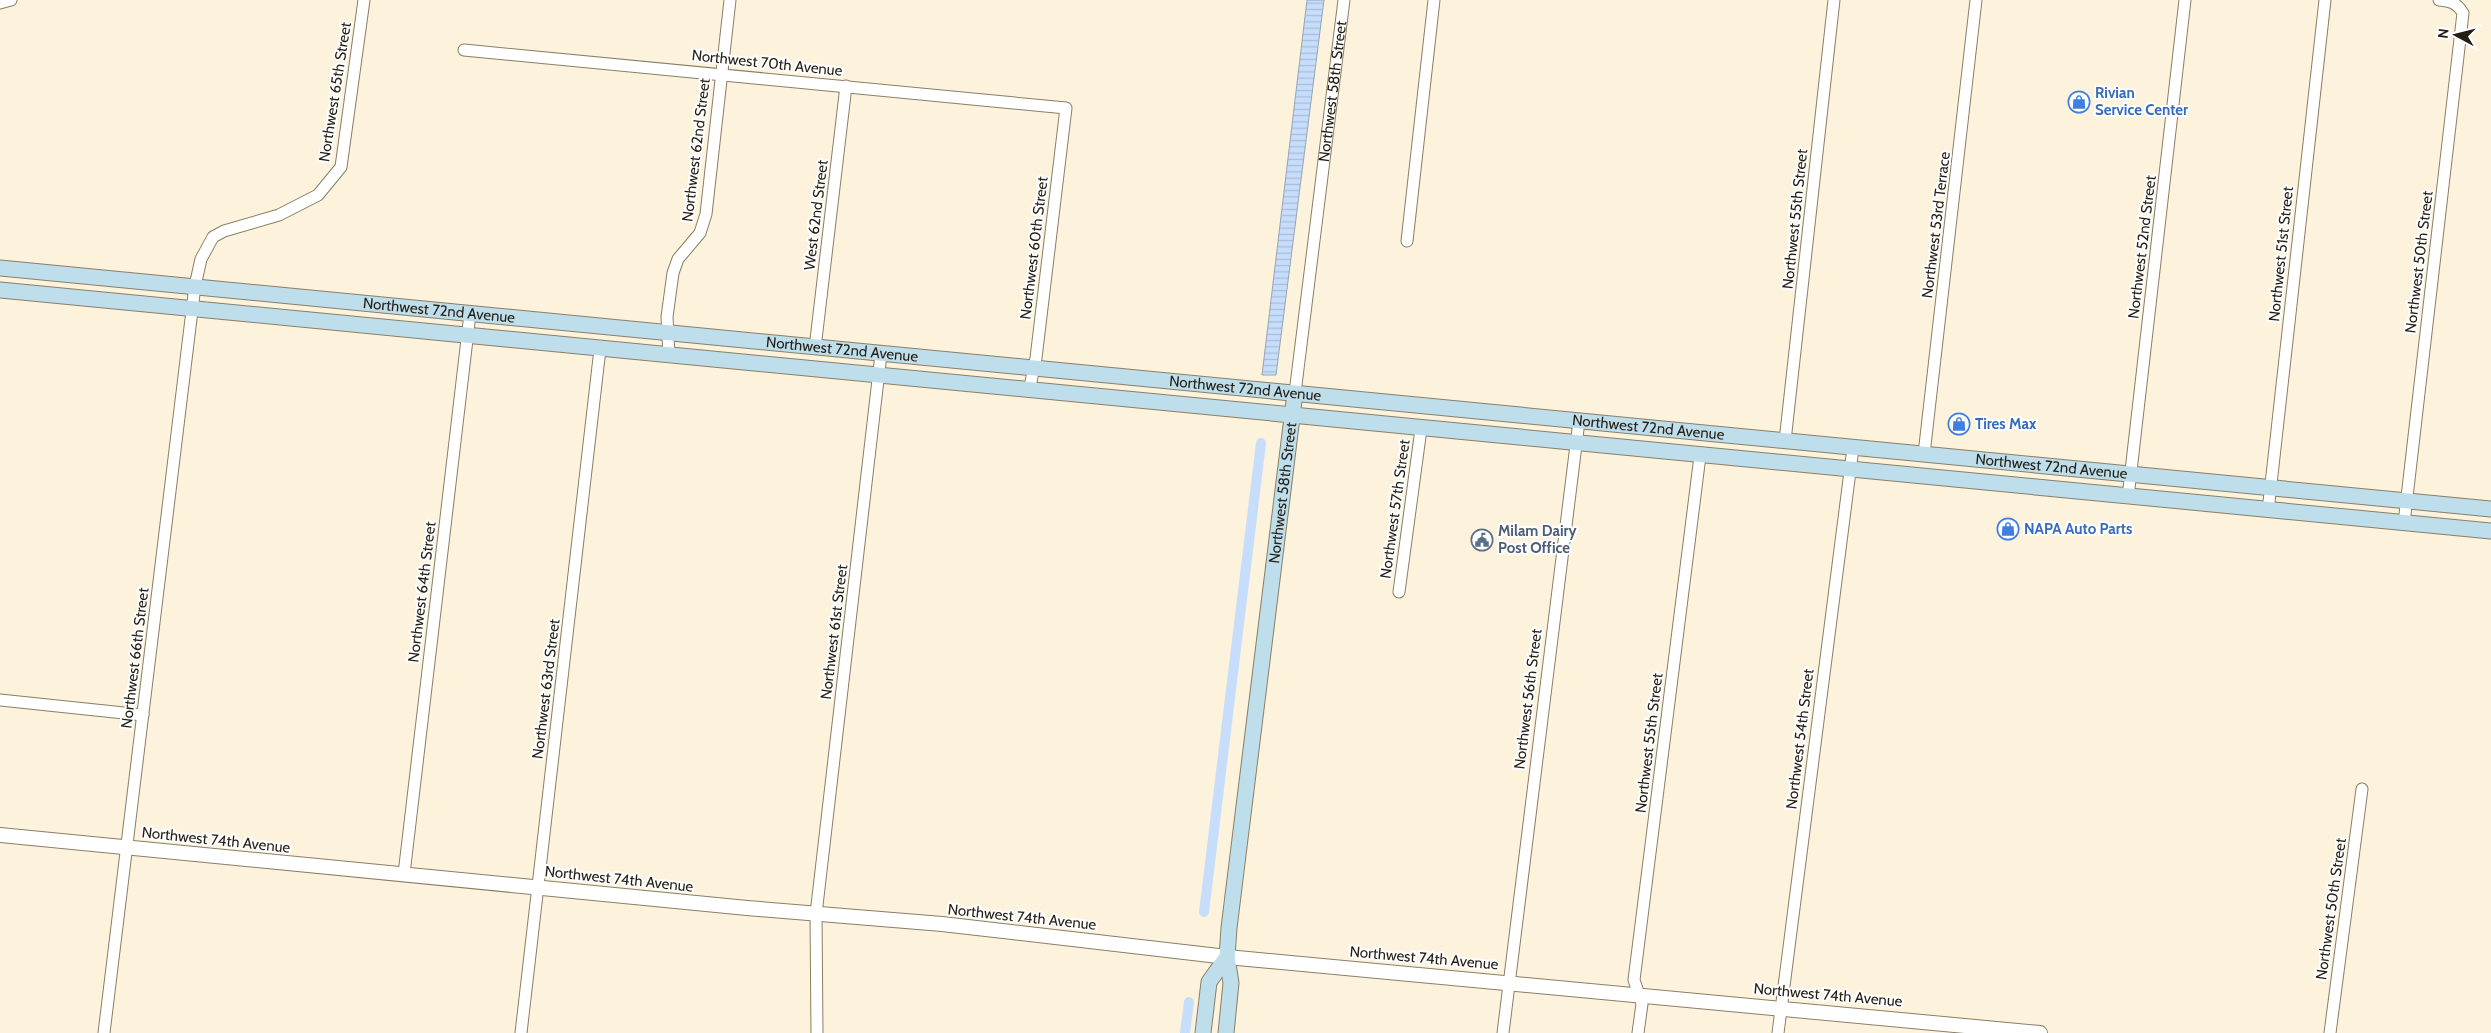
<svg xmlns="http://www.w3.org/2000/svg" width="2491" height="1033" viewBox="0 0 2491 1033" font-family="Cabin,sans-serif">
  <defs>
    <pattern id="water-rules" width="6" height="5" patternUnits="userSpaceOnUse" patternTransform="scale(1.25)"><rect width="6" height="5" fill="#c6ddfb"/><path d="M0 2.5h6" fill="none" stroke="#aabdd6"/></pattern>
  </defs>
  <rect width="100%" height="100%" fill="#fdf3dd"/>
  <!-- water -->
  <path fill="url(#water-rules)" stroke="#95a4b6" d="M1307 0H1324L1276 375H1262Z"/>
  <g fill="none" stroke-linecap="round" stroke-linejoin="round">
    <!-- canal -->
    <path stroke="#c6ddfb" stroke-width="10" d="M1204 912 1261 443
      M1185 1033 1189 1002"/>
    <!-- minor casing -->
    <g stroke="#897e65" stroke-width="13">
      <g id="minor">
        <path d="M0 3 11 0"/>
        <path d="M464 50 1066 108 1036 358 1029 391"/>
        <path d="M1407 241 1434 0"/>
        <path d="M815 348 846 86"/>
        <path d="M669 355 667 317 673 273 678 259 700 233 706 214 730 0"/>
        <path id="s1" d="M1295 393 1344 0"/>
        <path d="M1785 441 1834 0"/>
        <path d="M1924 454 1976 0"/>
        <path d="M2128 497 2185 0"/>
        <path d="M2268 511 2325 0"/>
        <path d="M2404 523 2463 13C2457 3 2451 1 2439 0"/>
        <path d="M1399 592 1421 429"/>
        <path d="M0 700 143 715"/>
        <path d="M404 874 470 314"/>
        <path d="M104 1033 195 286 201 259 213 237 224 231 279 215 318 195 341 167 364 0"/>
        <path d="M521 1033 600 349"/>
        <path d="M817 1033 816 914 881 354"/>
        <path d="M1503 1033 1579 421"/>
        <path d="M1638 1033 1642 1004 1634 980 1700 456"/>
        <path d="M1778 1033 1853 448"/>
        <path d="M2330 1033 2362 789"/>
      </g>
    </g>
    <!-- tertiary casing -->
    <g stroke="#897e65" stroke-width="16">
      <path id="tertiary" d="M0 835 747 908 942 924 1227 957 2040 1033"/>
    </g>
    <!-- secondary casing -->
    <g stroke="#897e65" stroke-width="17">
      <g id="secondary">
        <path id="s2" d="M0 268 2491 509"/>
        <path d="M0 290 2491 531"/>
        <path d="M1203 1033 1209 982 1227 957"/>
        <path id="s3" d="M1226 1033 1231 983 1227 957 1229 928 1295 393"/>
      </g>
    </g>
    <!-- minor -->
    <use href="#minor" stroke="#fff" stroke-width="11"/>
    <!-- tertiary -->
    <use href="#tertiary" stroke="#fff" stroke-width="14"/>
    <!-- secondary -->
    <use href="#secondary" stroke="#bfdeec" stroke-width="15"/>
  </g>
  <!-- icons -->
  <defs>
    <g id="shop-ring" transform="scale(1.125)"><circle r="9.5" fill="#fff" stroke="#3f7fe0" stroke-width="1.5"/><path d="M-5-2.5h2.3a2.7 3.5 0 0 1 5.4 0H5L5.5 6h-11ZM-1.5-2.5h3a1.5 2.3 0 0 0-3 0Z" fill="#3f7fe0"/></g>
    <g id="civic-ring" transform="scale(1.125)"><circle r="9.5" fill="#fff" stroke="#5c6f8a" stroke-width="1.5"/><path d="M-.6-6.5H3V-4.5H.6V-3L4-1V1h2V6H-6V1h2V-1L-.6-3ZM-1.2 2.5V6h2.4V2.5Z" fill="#5c6f8a"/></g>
  </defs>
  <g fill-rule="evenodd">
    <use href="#shop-ring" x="2079" y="102"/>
    <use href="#shop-ring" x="1959" y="424"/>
    <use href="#shop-ring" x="2008" y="529"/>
    <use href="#civic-ring" x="1482" y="540"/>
  </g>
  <g text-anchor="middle" stroke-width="4" stroke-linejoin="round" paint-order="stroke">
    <!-- street labels -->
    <g font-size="15" fill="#241f15" stroke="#fff">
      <text transform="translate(767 63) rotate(6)" y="5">Northwest 70th Avenue</text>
      <text dy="5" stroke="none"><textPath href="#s1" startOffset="304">Northwest 58th Street</textPath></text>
      <text transform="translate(335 92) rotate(-81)" y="5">Northwest 65th Street</text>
      <text transform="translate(696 150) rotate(-83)" y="5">Northwest 62nd Street</text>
      <text transform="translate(816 215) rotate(-83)" y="5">West 62nd Street</text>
      <text transform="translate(1795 219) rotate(-84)" y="5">Northwest 55th Street</text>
      <text transform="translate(1936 225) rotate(-83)" y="5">Northwest 53rd Terrace</text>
      <text transform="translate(2142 247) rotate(-83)" y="5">Northwest 52nd Street</text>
      <text transform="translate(1034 248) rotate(-83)" y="5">Northwest 60th Street</text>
      <text transform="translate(2281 254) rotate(-84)" y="5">Northwest 51st Street</text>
      <text transform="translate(2419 262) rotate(-83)" y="5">Northwest 50th Street</text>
      <text dy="5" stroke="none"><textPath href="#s2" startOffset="441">Northwest 72nd Avenue</textPath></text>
      <text dy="5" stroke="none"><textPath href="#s2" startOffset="846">Northwest 72nd Avenue</textPath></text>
      <text dy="5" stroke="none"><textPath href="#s2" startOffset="1251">Northwest 72nd Avenue</textPath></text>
      <text dy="5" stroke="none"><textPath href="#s2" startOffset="1656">Northwest 72nd Avenue</textPath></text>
      <text dy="5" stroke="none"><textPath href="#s2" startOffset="2061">Northwest 72nd Avenue</textPath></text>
      <text dy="5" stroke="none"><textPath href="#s3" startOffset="544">Northwest 58th Street</textPath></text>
      <text transform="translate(1395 509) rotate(-82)" y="5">Northwest 57th Street</text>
      <text transform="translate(422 592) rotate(-83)" y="5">Northwest 64th Street</text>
      <text transform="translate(834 632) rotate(-83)" y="5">Northwest 61st Street</text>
      <text transform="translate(135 658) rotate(-83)" y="5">Northwest 66th Street</text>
      <text transform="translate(546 689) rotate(-83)" y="5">Northwest 63rd Street</text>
      <text transform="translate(1528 699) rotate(-83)" y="5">Northwest 56th Street</text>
      <text transform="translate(1800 739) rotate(-83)" y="5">Northwest 54th Street</text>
      <text transform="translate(1649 743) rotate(-83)" y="5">Northwest 55th Street</text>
      <text transform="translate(216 840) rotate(6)" y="5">Northwest 74th Avenue</text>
      <text transform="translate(619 879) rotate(6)" y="5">Northwest 74th Avenue</text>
      <text transform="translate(2331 909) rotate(-82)" y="5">Northwest 50th Street</text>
      <text transform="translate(1022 917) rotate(6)" y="5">Northwest 74th Avenue</text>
      <text transform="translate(1424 958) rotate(5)" y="5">Northwest 74th Avenue</text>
      <text transform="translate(1828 995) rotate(5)" y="5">Northwest 74th Avenue</text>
    </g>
    <!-- shop labels -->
    <g font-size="15" font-weight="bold" fill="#366cbe" stroke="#fff" text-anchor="start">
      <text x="2095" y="98">Rivian<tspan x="2095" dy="17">Service Center</tspan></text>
      <text x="1975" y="429">Tires Max</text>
      <text x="2024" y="534">NAPA Auto Parts</text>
    </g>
    <!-- service labels -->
    <g font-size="15" font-weight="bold" fill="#4e5e75" stroke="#fff" text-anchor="start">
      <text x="1498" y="536">Milam Dairy<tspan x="1498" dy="17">Post Office</tspan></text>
    </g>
  </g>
  <!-- north arrow -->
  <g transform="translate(2456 35) rotate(277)" stroke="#ffffff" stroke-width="4" paint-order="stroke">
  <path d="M0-4L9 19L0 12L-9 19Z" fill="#241f15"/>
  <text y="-8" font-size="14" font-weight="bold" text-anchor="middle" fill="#241f15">N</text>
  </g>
</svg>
